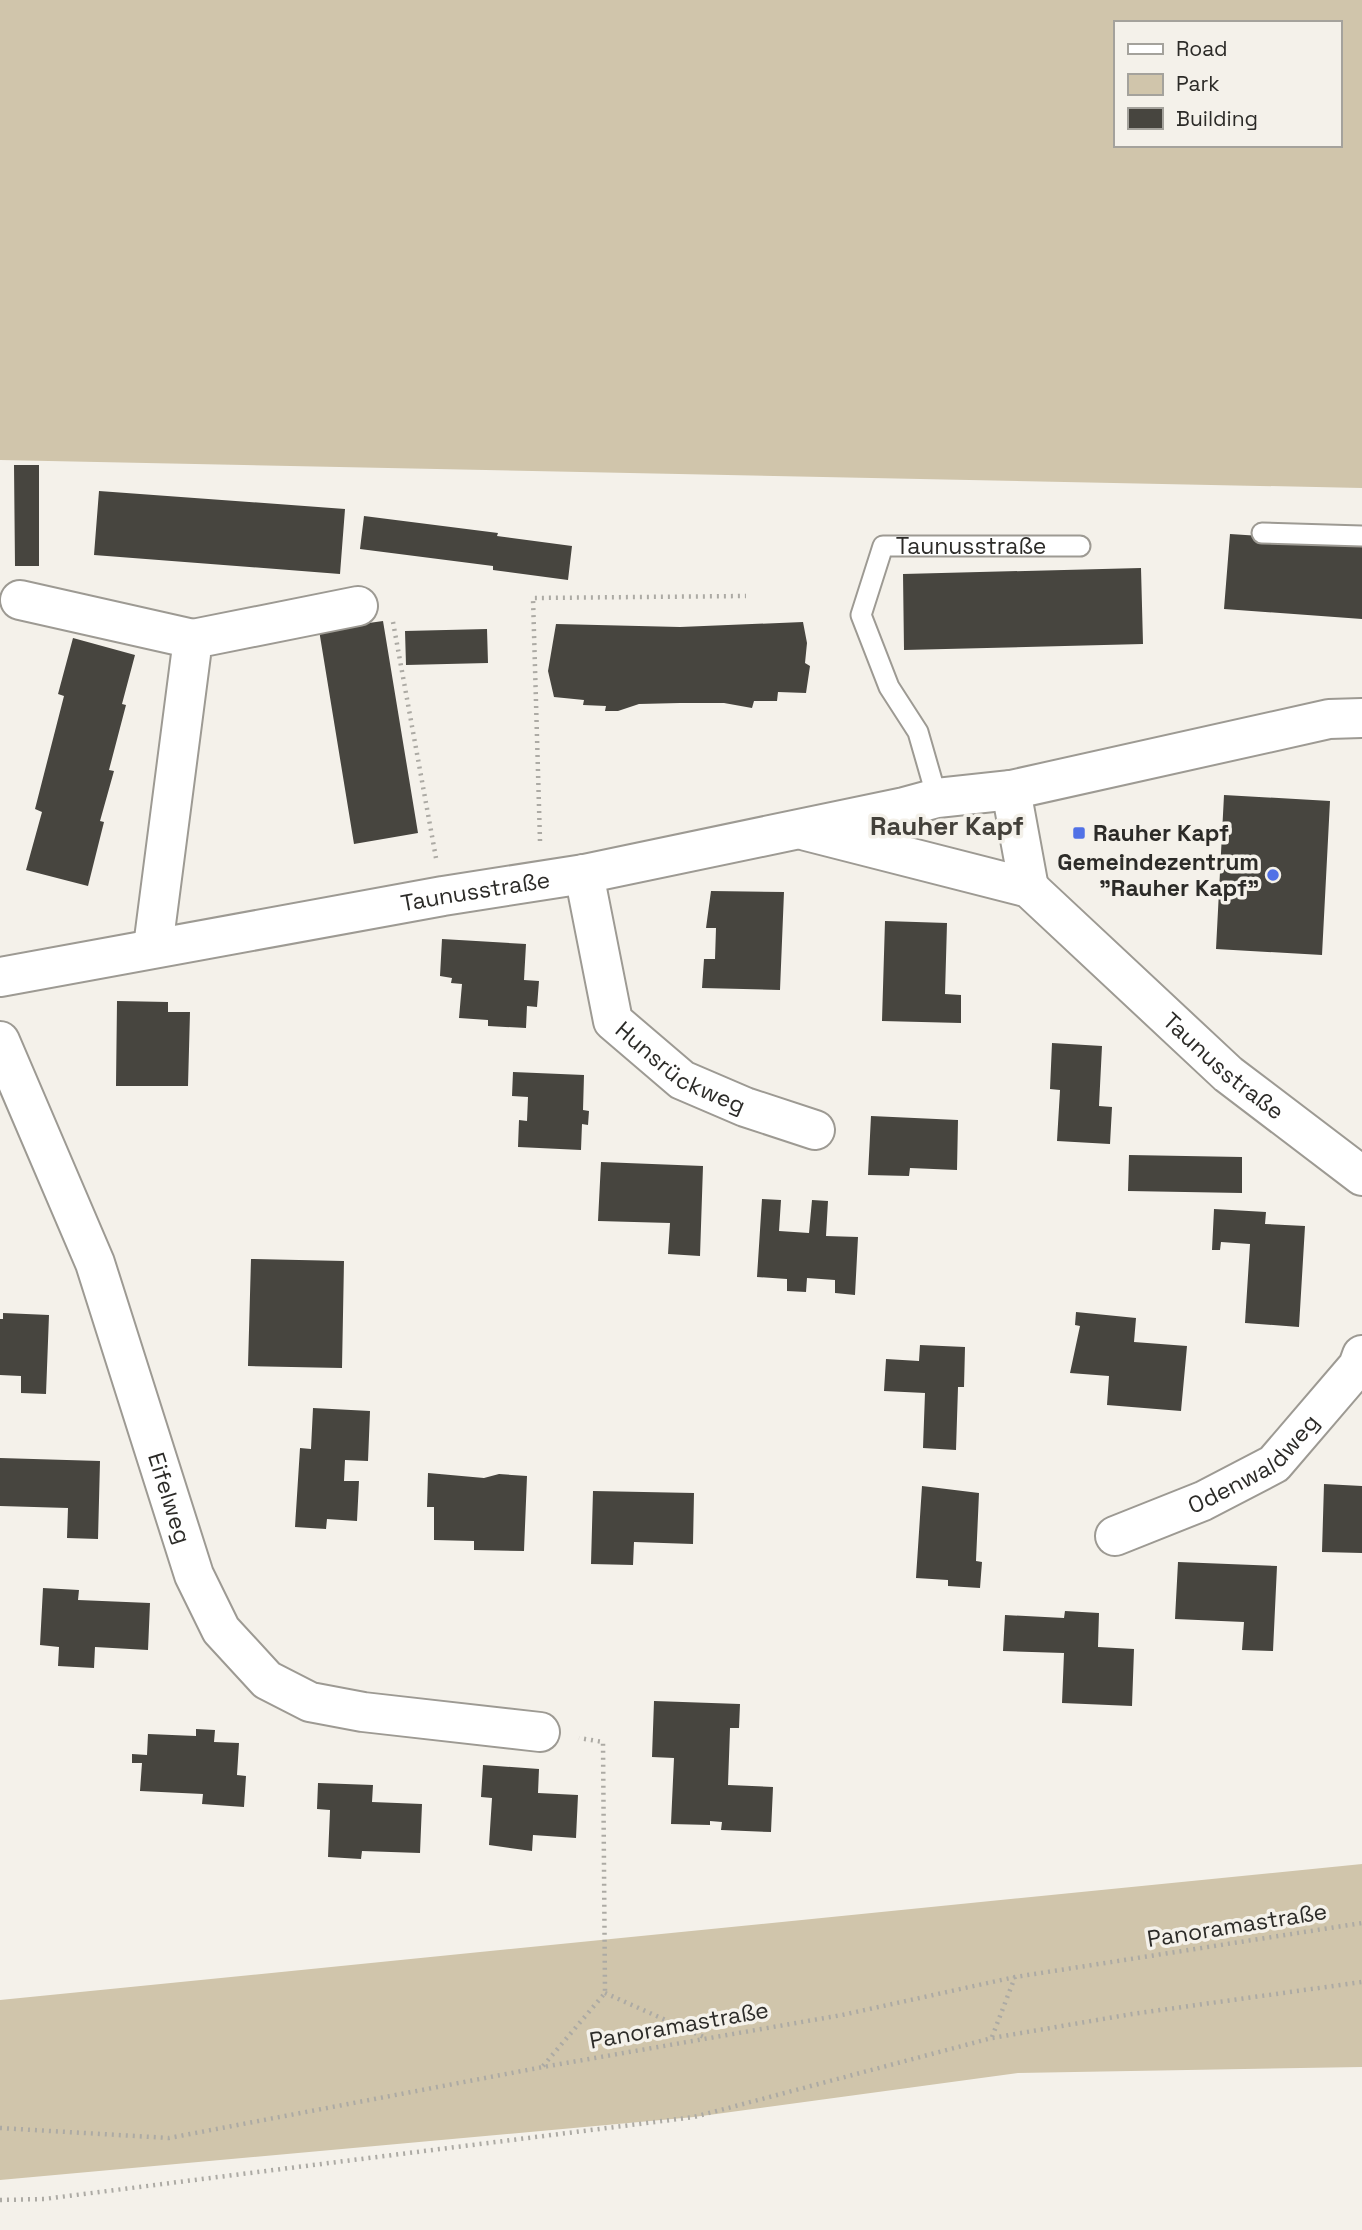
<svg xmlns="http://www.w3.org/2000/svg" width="1362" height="2230" viewBox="0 0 1362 2230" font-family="'Space Grotesk',sans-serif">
  <rect width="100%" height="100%" fill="#f4f1ea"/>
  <!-- green -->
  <path fill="#d0c5ab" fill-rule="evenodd" d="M0 0H1362V488L0 460ZM1115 23H1339V145H1115Z
    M1362 1864V2067L1018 2073 694 2117 0 2180V2000Z"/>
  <!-- building -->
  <path fill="#47453f" d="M14 465H39V566H15Z
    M99 491 345 509 340 574 94 555Z
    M364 516 498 533 497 536 572 546 568 580 493 570V566L360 549Z
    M1230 534 1362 543V619L1224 609Z
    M1141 568 1143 644 904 650 903 574Z
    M383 621 418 833 354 844 319 630Z
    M803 622 807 643 805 663 810 666 806 693 778 692 777 701H754L752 708 724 703H680L639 704 618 711H605L606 706 583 705 584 700 554 697 548 671 556 624 680 627Z
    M487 629 488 663 406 665 405 631Z
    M73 638 135 655 122 704 126 705 109 770 114 771 100 821 104 822 88 886 26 870 42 812 35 809 64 696 58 694Z
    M1224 795 1330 801 1322 955 1216 949Z
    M711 891 784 892 780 990 702 988 704 959H715L716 928H706Z
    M885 921 947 923 945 994 961 995V1023L882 1021Z
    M442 939 526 944 524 980 539 981 537 1007 527 1006 526 1028 488 1026V1020L459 1018 462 984 451 983 452 978 440 976Z
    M117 1001 168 1002V1012H190L188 1086H116Z
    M1052 1043 1102 1046 1099 1106 1112 1107 1110 1144 1057 1141 1060 1090 1050 1089Z
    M513 1072 584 1075 583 1110 589 1111 588 1125 582 1124 581 1150 518 1147 519 1120 527 1121 528 1097 512 1096Z
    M871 1116 958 1120 957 1170 910 1168 909 1176 868 1175Z
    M1129 1155 1242 1157V1193L1128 1191Z
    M601 1162 703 1166 700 1256 668 1254 670 1223 598 1221Z
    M762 1199 781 1200 779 1231 809 1233 812 1200 828 1201 826 1236 858 1237 855 1295 835 1293V1280L807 1278 806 1292 787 1291V1279L757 1277Z
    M1214 1209 1266 1212 1265 1224 1305 1226 1299 1327 1245 1323 1250 1244 1221 1242 1220 1250H1212Z
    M251 1259 344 1261 342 1368 248 1366Z
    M1076 1312 1136 1318 1134 1342 1187 1346 1181 1411 1107 1405 1109 1376 1070 1373 1080 1326 1075 1325Z
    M3 1313 49 1315 46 1394 21 1393V1376L0 1375V1319H3Z
    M920 1345 965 1347 964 1387H958L956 1450 923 1448 925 1393 884 1391 886 1359 919 1361Z
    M313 1408 370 1411 368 1461 345 1460 344 1481H359L357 1521 327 1519 326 1529 295 1527 300 1448 311 1449Z
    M0 1458 100 1461 98 1539 67 1538 68 1508 0 1506Z
    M428 1473 484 1478 499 1474 527 1476 524 1551 474 1550V1541L434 1540V1507H427Z
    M1324 1484 1362 1486V1553L1322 1552Z
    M922 1486 979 1493 976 1561 982 1562 980 1588 948 1586V1580L916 1578Z
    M593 1491 694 1493 693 1544 634 1542 633 1565 591 1564Z
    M1178 1562 1277 1566 1273 1651 1242 1650 1244 1622 1175 1619Z
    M43 1588 79 1590 78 1600 150 1603 148 1650 95 1647 94 1668 58 1666 59 1647 40 1645Z
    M1065 1611 1099 1613 1098 1647 1134 1649 1132 1706 1062 1703 1064 1653 1003 1651 1005 1615 1064 1618Z
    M654 1701 740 1704 739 1728H730L728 1785 773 1787 771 1832 721 1830 722 1822 710 1821V1825L671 1824 674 1758 652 1757Z
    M196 1729 215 1730 214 1742 239 1743 237 1775 246 1776 244 1807 202 1804 203 1794 140 1791 142 1763H132V1754L147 1755 148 1734 196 1736Z
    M483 1765 539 1769 538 1793 578 1795 576 1838 533 1835 532 1851 489 1845 492 1798 481 1797Z
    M318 1783 373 1785 372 1802 422 1804 420 1853 362 1851 361 1859 328 1857 330 1810 317 1809Z"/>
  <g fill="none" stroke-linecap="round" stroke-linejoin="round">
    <!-- lane casing -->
    <g stroke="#9d9a93" stroke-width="23">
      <g id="lane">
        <path d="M1262 533 1362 536"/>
        <path id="s1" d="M937 798 918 732 889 687 861 615 883 546H1080"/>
      </g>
    </g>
    <!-- street casing -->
    <g stroke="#9d9a93" stroke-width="42">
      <g id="street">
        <path d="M20 600 193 639"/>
        <path d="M1011 790 1029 888"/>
        <path id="s2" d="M806 831 1029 888 1228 1074 1362 1176"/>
        <path id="s3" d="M584 874 613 1021 682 1080 745 1107 815 1130"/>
        <path d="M153 947 193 639 358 606"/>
        <path id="s4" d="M0 977 443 896 584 874 904 807 937 798 1011 790 1329 719 1362 718"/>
        <path id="s5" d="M0 1041 95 1263 194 1575 221 1630 267 1680 310 1702 363 1712 540 1732"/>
        <path id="s6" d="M1115 1536 1203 1501 1274 1464 1358 1366 1362 1355"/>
      </g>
    </g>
    <!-- path -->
    <path stroke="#acaaa4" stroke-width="4.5" stroke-dasharray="2 5" stroke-linecap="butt" d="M393 622 436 858
      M540 841 533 598 746 596
      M605 1993 706 2038
      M992 2037 1015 1977
      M543 2066 605 1993 603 1742 579 1738
      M0 2128 169 2138 543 2067 842 2015 1015 1977 1362 1923
      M0 2200 44 2199 694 2117 992 2038 1132 2014 1362 1982"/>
    <!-- lane -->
    <use href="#lane" stroke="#fff" stroke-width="19"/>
    <!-- street -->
    <use href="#street" stroke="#fff" stroke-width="38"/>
  </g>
  <!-- markers -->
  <g fill="#5171e6" stroke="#f4f1ea" stroke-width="2.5">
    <rect x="1072" y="826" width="14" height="14" rx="3.5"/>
    <circle cx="1273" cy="875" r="7"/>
  </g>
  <g text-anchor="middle" stroke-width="7" stroke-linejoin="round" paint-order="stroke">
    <!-- street labels -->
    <g font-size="23" fill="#2c2b28" stroke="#f4f1ea">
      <text dy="8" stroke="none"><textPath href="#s1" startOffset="360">Taunusstraße</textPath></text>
      <text dy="8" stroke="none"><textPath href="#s4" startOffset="483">Taunusstraße</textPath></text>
      <text dy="8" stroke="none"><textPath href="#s3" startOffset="233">Hunsrückweg</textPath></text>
      <text dy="8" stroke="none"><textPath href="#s2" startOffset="494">Taunusstraße</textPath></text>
      <text dy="8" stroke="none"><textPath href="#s6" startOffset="158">Odenwaldweg</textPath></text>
      <text dy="8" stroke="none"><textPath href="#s5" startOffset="488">Eifelweg</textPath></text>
      <text transform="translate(1237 1925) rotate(-9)" y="8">Panoramastraße</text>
      <text transform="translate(679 2025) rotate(-10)" y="8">Panoramastraße</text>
    </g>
    <!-- poi labels -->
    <g font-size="23" font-weight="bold" fill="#2c2b28" stroke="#f4f1ea" text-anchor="start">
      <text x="1093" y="841">Rauher Kapf</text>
      <text x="1259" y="870" text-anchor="end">Gemeindezentrum<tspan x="1259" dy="26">"Rauher Kapf"</tspan></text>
    </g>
    <!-- quarter labels -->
    <g font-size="26" font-weight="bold" fill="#43403a" stroke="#f4f1ea">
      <text x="947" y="835">Rauher Kapf</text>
    </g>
  </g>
  <!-- legend -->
  <rect x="1114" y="21" width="228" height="126" fill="#f4f1ea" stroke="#a4a29c" stroke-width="2"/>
  <rect x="1128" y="44" width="35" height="10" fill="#ffffff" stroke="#a4a29c" stroke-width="2"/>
  <text x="1176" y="56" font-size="21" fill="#2c2b28">Road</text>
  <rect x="1128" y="74" width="35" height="21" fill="#d0c5ab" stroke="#a4a29c" stroke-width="2"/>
  <text x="1176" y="91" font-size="21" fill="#2c2b28">Park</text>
  <rect x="1128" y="108" width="35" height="21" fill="#47453f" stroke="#a4a29c" stroke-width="2"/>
  <text x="1176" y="126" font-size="21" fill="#2c2b28">Building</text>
</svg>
